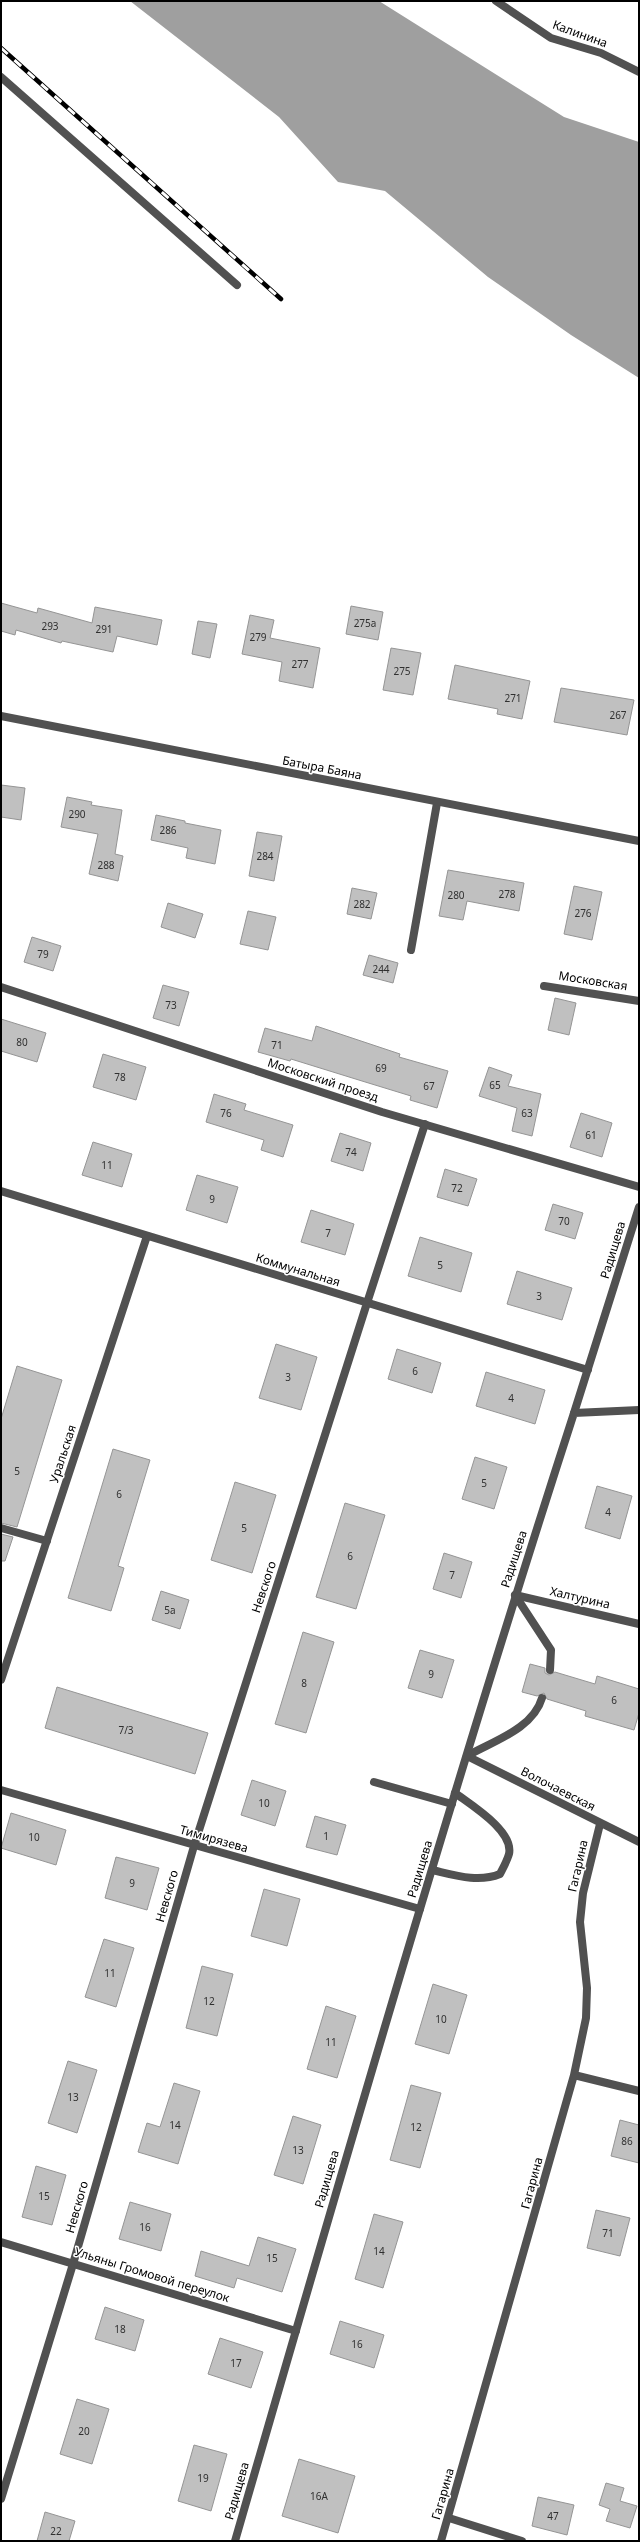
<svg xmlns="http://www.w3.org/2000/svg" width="640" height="2542" viewBox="0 0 640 2542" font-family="'Noto Sans',sans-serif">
  <rect width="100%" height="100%" fill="#fff"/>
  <!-- water -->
  <path fill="#9f9f9f" d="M130 1H379L564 117 639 142V378L571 335 488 277 385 191 338 182 279 117Z"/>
  <!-- building -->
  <path fill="#c0c0c0" stroke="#959595" d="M1 603 37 613 38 608 92 623 95 607 162 620 157 645 117 636 113 652 62 641 61 643 16 630 15 635 1 631Z
    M351 606 383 612 378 640 346 634Z
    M250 615 274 620 270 638 320 648 313 688 279 681 282 662 242 654Z
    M198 621 217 624 210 658 192 654Z
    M391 648 421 653 413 695 383 690Z
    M455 665 530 681 522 719 497 714 498 709 448 699Z
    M561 688 634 700 627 735 554 722Z
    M1 785 25 788 21 820 1 817Z
    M67 797 92 802 91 805 122 810 115 854 123 856 118 881 89 874 98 834 61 827Z
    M156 815 185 821V823L221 830 215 864 186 858 188 848 151 840Z
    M257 832 282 836 274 881 249 876Z
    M448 870 524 883 519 911 467 901 463 920 439 916Z
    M574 886 602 892 592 940 564 934Z
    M352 888 377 893 371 919 347 914Z
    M168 903 203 914 195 938 161 927Z
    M248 911 276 917 268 950 240 944Z
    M32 937 61 946 53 971 24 962Z
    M369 955 398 963 393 983 363 975Z
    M163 985 189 992 179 1026 153 1018Z
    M555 998 576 1003 569 1035 548 1030Z
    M1 1019 46 1033 37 1062 1 1051Z
    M316 1026 400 1054 399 1057 448 1071 437 1108 410 1100 411 1096 362 1081 291 1059 290 1061 258 1052 265 1028 312 1041Z
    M103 1054 146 1067 136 1100 93 1087Z
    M489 1067 512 1075 508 1086 541 1094 532 1136 512 1131 517 1108 479 1096Z
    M214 1094 246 1104 244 1110 293 1125 283 1157 261 1150 264 1140 206 1122Z
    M581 1113 612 1123 602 1157 570 1147Z
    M340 1133 371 1143 363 1171 331 1161Z
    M93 1142 132 1154 122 1187 82 1175Z
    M445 1169 477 1179 468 1206 437 1197Z
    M197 1175 238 1187 227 1223 186 1210Z
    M553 1204 583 1213 575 1239 545 1230Z
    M311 1210 354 1224 345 1255 301 1242Z
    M420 1237 472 1253 461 1292 408 1276Z
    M517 1271 572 1288 562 1320 507 1304Z
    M276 1344 317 1357 301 1410 259 1398Z
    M397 1349 441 1363 432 1393 388 1379Z
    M17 1366 62 1380 17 1527 1 1523V1419Z
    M486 1372 545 1390 535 1424 476 1406Z
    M113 1449 150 1460 118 1566 124 1568 111 1611 68 1598Z
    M475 1457 507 1467 494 1509 462 1499Z
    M235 1482 276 1495 252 1573 211 1560Z
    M597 1486 632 1496 620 1539 585 1528Z
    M345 1503 385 1515 356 1609 316 1597Z
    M1 1534 13 1537 5 1561H1Z
    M444 1553 472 1562 461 1598 433 1589Z
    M161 1591 189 1600 180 1629 152 1620Z
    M303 1632 334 1642 306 1733 275 1724Z
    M420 1650 454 1660 442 1698 408 1688Z
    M530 1664 545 1668V1673L549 1675 555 1672 595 1684 597 1676 639 1689V1713L634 1730 585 1716 586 1711 547 1699 544 1693 537 1696 522 1692Z
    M57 1687 208 1733 195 1774 45 1728Z
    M252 1780 286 1791 275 1826 241 1815Z
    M11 1813 66 1830 56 1865 1 1848Z
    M315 1816 346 1825 337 1855 306 1847Z
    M116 1857 159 1868 147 1910 105 1898Z
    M264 1889 300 1899 287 1946 251 1936Z
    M104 1939 134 1948 116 2007 85 1997Z
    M202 1966 233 1974 217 2036 186 2028Z
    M433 1984 467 1995 449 2054 415 2044Z
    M326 2006 356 2016 337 2078 307 2069Z
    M68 2061 97 2070 77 2133 48 2123Z
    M174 2083 200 2091 178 2164 138 2152 147 2123 160 2127Z
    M411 2085 441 2093 420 2168 390 2160Z
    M293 2116 321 2125 303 2184 274 2175Z
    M620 2120 639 2125V2163L611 2156Z
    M36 2166 66 2175 52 2225 22 2217Z
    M130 2202 171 2214 161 2251 119 2239Z
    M596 2210 630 2218 620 2256 587 2248Z
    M374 2214 403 2222 383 2288 355 2279Z
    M258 2237 296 2249 282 2292 237 2278 234 2288 195 2276 201 2251 249 2266Z
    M105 2307 144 2320 135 2351 95 2339Z
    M340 2321 384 2335 374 2368 330 2354Z
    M220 2338 263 2352 251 2388 208 2374Z
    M77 2399 109 2409 92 2464 60 2454Z
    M194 2445 227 2454 211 2511 178 2501Z
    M299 2459 355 2476 338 2533 282 2516Z
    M606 2483 624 2488 620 2501 637 2506 630 2528 606 2521 610 2509 599 2505Z
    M538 2497 574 2505 567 2535 532 2526Z
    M45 2512 75 2521 69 2541H37Z"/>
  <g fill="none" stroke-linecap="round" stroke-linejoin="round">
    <!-- service -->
    <path stroke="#515151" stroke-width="8" d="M1 77 237 285
      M411 950 437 803
      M367 1303 425 1124
      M1 1528 47 1541
      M515 1595 551 1650 550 1670
      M467 1756C493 1741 533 1729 542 1698
      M374 1782 452 1804
      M432 1870C454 1875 478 1883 500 1874 503 1868 507 1861 509 1854 514 1831 471 1805 455 1793
      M1 2242 296 2331
      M449 2518 522 2541"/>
    <!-- minor -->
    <path stroke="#515151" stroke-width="8" d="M496 1 551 38 601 53 639 72
      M544 986 639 1001
      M1 987 382 1112 639 1187
      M1 1191 588 1370
      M574 1413 639 1207
      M515 1595 639 1624
      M1 1680 147 1236
      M467 1756 639 1842
      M1 1790 420 1909
      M574 2075 639 2091
      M1 2499 73 2264 194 1846 367 1303
      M441 2541 574 2075 586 2018 587 1988 580 1922 583 1893 600 1824"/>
    <!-- tertiary -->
    <path stroke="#515151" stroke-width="8" d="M1 716 639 841
      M235 2541C344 2164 453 1787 574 1413L639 1410"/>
    <!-- rail casing -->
    <g stroke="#000" stroke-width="4.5">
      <path id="rail" d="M1 48 281 299"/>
    </g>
    <!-- rail -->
    <use href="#rail" stroke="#fff" stroke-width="3" stroke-dasharray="9" stroke-linecap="butt"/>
  </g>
  <g text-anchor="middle" stroke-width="3" stroke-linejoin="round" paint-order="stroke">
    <!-- number labels -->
    <g font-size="10" fill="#303030">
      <text x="365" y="627">275а</text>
      <text x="50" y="630">293</text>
      <text x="104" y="633">291</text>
      <text x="258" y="641">279</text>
      <text x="300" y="668">277</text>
      <text x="402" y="675">275</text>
      <text x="513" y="702">271</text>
      <text x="618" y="719">267</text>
      <text x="77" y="818">290</text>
      <text x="168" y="834">286</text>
      <text x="265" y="860">284</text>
      <text x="106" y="869">288</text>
      <text x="507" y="898">278</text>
      <text x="456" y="899">280</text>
      <text x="362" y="908">282</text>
      <text x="583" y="917">276</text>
      <text x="43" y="958">79</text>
      <text x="381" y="973">244</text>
      <text x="171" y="1009">73</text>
      <text x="22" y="1046">80</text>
      <text x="277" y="1049">71</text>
      <text x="381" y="1072">69</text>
      <text x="120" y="1081">78</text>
      <text x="495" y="1089">65</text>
      <text x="429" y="1090">67</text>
      <text x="226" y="1117">76</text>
      <text x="527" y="1117">63</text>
      <text x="591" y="1139">61</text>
      <text x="351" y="1156">74</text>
      <text x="107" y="1169">11</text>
      <text x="457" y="1192">72</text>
      <text x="212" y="1203">9</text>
      <text x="564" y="1225">70</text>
      <text x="328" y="1237">7</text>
      <text x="440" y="1269">5</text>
      <text x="539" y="1300">3</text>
      <text x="415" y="1375">6</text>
      <text x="288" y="1381">3</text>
      <text x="511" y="1402">4</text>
      <text x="17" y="1475">5</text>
      <text x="484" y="1487">5</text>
      <text x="119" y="1498">6</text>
      <text x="608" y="1516">4</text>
      <text x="244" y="1532">5</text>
      <text x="350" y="1560">6</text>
      <text x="452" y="1579">7</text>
      <text x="170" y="1614">5а</text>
      <text x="431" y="1678">9</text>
      <text x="304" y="1687">8</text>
      <text x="614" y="1704">6</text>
      <text x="126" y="1734">7/3</text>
      <text x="264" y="1807">10</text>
      <text x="326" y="1840">1</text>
      <text x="34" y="1841">10</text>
      <text x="132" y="1887">9</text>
      <text x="110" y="1977">11</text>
      <text x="209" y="2005">12</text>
      <text x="441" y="2023">10</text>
      <text x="331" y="2046">11</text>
      <text x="73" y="2101">13</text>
      <text x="175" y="2129">14</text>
      <text x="416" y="2131">12</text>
      <text x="627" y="2145">86</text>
      <text x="298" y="2154">13</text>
      <text x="44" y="2200">15</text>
      <text x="145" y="2231">16</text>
      <text x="608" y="2237">71</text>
      <text x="379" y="2255">14</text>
      <text x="272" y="2262">15</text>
      <text x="120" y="2333">18</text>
      <text x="357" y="2348">16</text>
      <text x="236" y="2367">17</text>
      <text x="84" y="2435">20</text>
      <text x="203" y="2482">19</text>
      <text x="319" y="2500">16А</text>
      <text x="553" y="2520">47</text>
      <text x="56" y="2535">22</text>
    </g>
    <!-- street labels -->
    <g font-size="12" fill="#000" stroke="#fff">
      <text transform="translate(580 34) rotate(20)" y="4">Калинина</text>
      <text transform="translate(322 768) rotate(11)" y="4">Батыра Баяна</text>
      <text transform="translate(593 981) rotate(9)" y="4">Московская</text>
      <text transform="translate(323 1080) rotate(18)" y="4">Московский проезд</text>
      <text transform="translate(613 1250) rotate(-73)" y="4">Радищева</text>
      <text transform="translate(298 1270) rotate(17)" y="4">Коммунальная</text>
      <text transform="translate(63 1454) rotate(-72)" y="4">Уральская</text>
      <text transform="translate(514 1559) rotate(-72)" y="4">Радищева</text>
      <text transform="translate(264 1587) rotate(-72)" y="4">Невского</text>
      <text transform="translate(580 1598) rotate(13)" y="4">Халтурина</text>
      <text transform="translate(558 1789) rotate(27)" y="4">Волочаевская</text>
      <text transform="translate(214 1839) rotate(16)" y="4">Тимирязева</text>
      <text transform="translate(578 1866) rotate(-77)" y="4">Гагарина</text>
      <text transform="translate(420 1869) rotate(-73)" y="4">Радищева</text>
      <text transform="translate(167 1896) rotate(-74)" y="4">Невского</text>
      <text transform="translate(327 2179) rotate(-74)" y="4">Радищева</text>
      <text transform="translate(532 2183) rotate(-75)" y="4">Гагарина</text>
      <text transform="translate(77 2207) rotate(-74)" y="4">Невского</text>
      <text transform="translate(152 2275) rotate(17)" y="4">Ульяны Громовой переулок</text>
      <text transform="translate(237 2491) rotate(-74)" y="4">Радищева</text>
      <text transform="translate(443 2494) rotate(-74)" y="4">Гагарина</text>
    </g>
  </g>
  <!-- border -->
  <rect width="640" height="2542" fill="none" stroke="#000000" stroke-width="4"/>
</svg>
